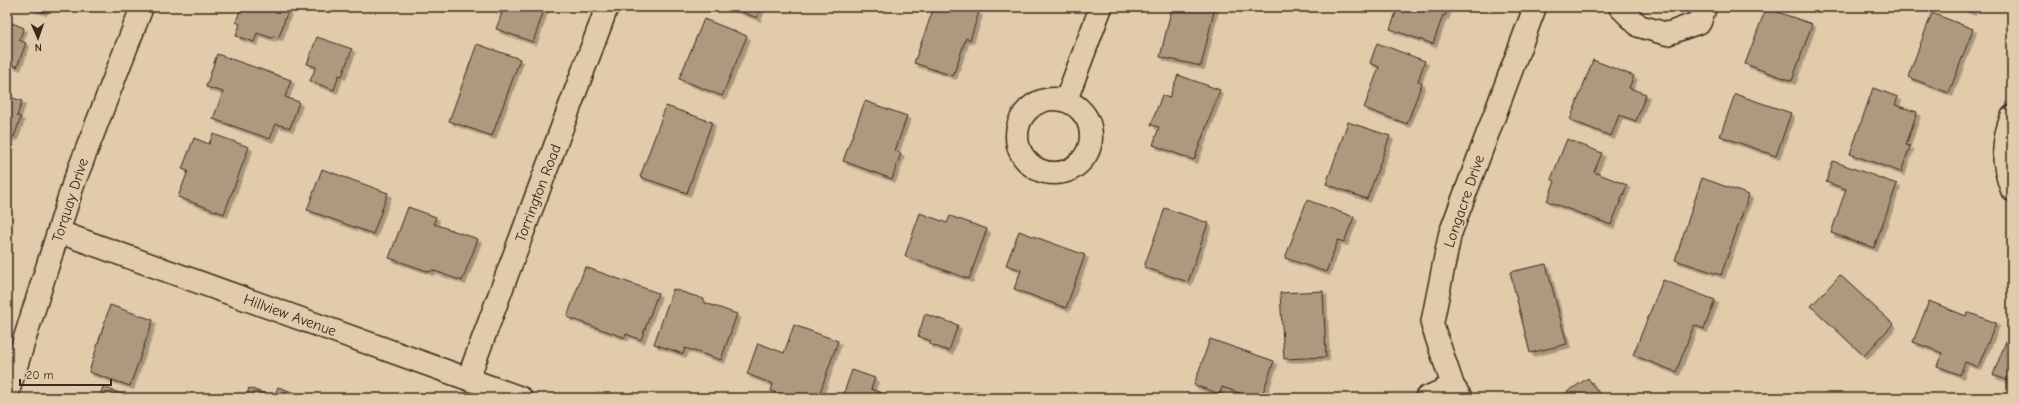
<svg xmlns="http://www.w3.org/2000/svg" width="2019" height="405" viewBox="0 0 2019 405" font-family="'Comic Neue',sans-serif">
  <defs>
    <filter id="shadow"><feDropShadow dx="3.5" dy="3.5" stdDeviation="0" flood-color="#0004"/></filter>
  </defs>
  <rect width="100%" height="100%" fill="#e1cbaa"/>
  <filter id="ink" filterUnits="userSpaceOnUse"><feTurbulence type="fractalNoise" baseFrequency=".025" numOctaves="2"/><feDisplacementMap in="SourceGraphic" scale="8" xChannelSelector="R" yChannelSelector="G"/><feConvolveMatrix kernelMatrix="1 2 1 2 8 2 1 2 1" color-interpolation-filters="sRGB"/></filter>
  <g filter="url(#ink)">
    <!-- building -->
    <path fill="#ae997f" stroke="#3b2a1e" filter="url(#shadow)" d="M28 7H45L43 12Z
      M241 7H289L279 37 273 36 272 38 257 33 254 42 236 36 240 24 236 22Z
      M493 7H545L533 42 496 29 502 13 492 9Z
      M729 7H761L757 18Z
      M934 7H965L979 12 970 40 966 38 953 76 914 63Z
      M1172 7H1215L1201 66 1160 57Z
      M1398 7H1448L1445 16 1443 15 1433 44 1390 29Z
      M1959 7H1973L1972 12Z
      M1766 8 1812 24 1792 81 1745 64Z
      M1932 13 1973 29 1949 93 1908 77Z
      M704 19 747 36 722 96 679 79Z
      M7 21 24 28 19 40 26 43 17 67 10 64 7 71Z
      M317 37 352 49 342 76 339 75 334 90 310 81 316 67 307 64Z
      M1377 43 1425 61 1418 81 1422 83 1407 124 1364 108 1379 67 1370 63Z
      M477 44 520 59 492 136 449 121Z
      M217 54 291 80 285 97 299 102 290 128 276 124 270 139 213 119 223 92 206 87Z
      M1593 60 1634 76 1629 88 1646 94 1636 121 1619 115 1611 136 1570 120Z
      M1178 75 1220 90 1194 160 1153 145 1159 127 1151 125 1162 95 1169 98Z
      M1873 88 1898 97 1895 105 1917 112 1906 145 1910 146 1901 172 1850 154Z
      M1735 94 1791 113 1776 156 1720 136Z
      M7 96 22 101 17 116 21 117 14 137 10 136 7 145Z
      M865 101 907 116 895 151 901 153 892 179 843 161Z
      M666 106 712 122 687 193 640 177Z
      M1348 122 1390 136 1367 199 1326 184Z
      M213 134 249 147 224 214 178 197 188 171 182 169 194 138 209 144Z
      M1567 139 1602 153 1594 172 1627 185 1611 225 1547 201 1555 181 1551 179Z
      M1833 161 1897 184 1874 248 1831 233 1846 189 1826 182Z
      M322 169 388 193 373 234 307 210Z
      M1702 178 1749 195 1721 275 1675 260Z
      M1307 200 1354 217 1344 242 1338 240 1326 272 1285 258Z
      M408 207 436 217 434 224 478 239 462 281 432 270 430 272 389 258Z
      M1165 208 1208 223 1188 282 1144 267Z
      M920 213 947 223 950 216 987 229 969 279 905 256Z
      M1019 231 1085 255 1066 308 1014 289 1021 270 1006 265Z
      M1546 264 1567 344 1530 353 1510 272Z
      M585 267 658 293 641 340 626 334 625 337H623L567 317Z
      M1840 275 1893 324 1864 356 1811 306Z
      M1663 280 1715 300 1704 329 1694 325 1676 372 1633 355Z
      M673 289 704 299 703 302 737 314 721 360 685 348 683 354 654 344Z
      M1323 291 1326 357 1284 359 1280 293Z
      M1929 301 1966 316 1967 312 1996 323 1978 367 1965 362 1960 375 1937 366 1942 353 1913 342Z
      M110 305 153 320 130 386 89 372Z
      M925 314 958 325 949 351 929 344 931 341 918 336Z
      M794 325 838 341 818 398H790L771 391 773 384 747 374 758 343 784 353Z
      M2011 328H2012V382L1993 375Z
      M1210 339 1274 361 1261 398H1254L1222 387 1220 394 1194 385Z
      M852 370 875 378 871 389 895 398H842Z
      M1588 378 1602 398H1563L1561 396Z
      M103 387 130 397V398H99Z
      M278 387 309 398H246L249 388 274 397Z
      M974 391 1003 397 1011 398H973Z"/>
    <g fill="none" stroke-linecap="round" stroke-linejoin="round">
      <!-- minor casing -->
      <g stroke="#3b2a1e" stroke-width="25">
        <path id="minor" d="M1620 7 1639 26 1667 34 1700 22 1705 7
          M1017 136a37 37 0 1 1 74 0a37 37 0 1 1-74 0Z
          M1066 100 1101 7
          M2012 117C2001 142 2002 165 2012 190
          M59 232 521 398
          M468 379 607 7
          M1426 398 1453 386
          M1461 398 1453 386 1432 324 1450 234 1535 7"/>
      </g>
      <!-- tertiary casing -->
      <g stroke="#3b2a1e" stroke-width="25">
        <path id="tertiary" d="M7 395 73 185 142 7"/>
      </g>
      <!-- minor -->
      <use href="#minor" stroke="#e1cbaa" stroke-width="22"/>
      <!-- tertiary -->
      <use href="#tertiary" stroke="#e1cbaa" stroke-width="22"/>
    </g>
  </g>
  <g text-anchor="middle" stroke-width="4" stroke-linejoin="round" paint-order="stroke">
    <!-- street labels -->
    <g font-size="15" fill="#3b2a1e" stroke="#e1cbaa">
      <text transform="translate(538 193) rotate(-69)" y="5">Torrington Road</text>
      <text transform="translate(70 200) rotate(-72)" y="5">Torquay Drive</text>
      <text transform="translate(1464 201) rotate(-71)" y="5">Longacre Drive</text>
      <text transform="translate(290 315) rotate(20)" y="5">Hillview Avenue</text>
    </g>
  </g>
  <!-- margin -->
  <rect width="2019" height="405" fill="none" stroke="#e1cbaa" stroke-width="24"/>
  <rect x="12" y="12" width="1995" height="381" fill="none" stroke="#3b2a1e" stroke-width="1.5" filter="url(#ink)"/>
  <!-- north arrow -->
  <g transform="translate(38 38) rotate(178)" stroke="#e1cbaa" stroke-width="3" paint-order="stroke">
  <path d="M0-3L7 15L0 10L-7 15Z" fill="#3b2a1e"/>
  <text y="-6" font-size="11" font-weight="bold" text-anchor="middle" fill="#3b2a1e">N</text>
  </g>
  <!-- scale -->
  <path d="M20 379v6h91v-6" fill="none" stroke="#3b2a1e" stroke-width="2"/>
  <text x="26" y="379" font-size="12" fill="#3b2a1e" stroke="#e1cbaa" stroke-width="3" paint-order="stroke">20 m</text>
</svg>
